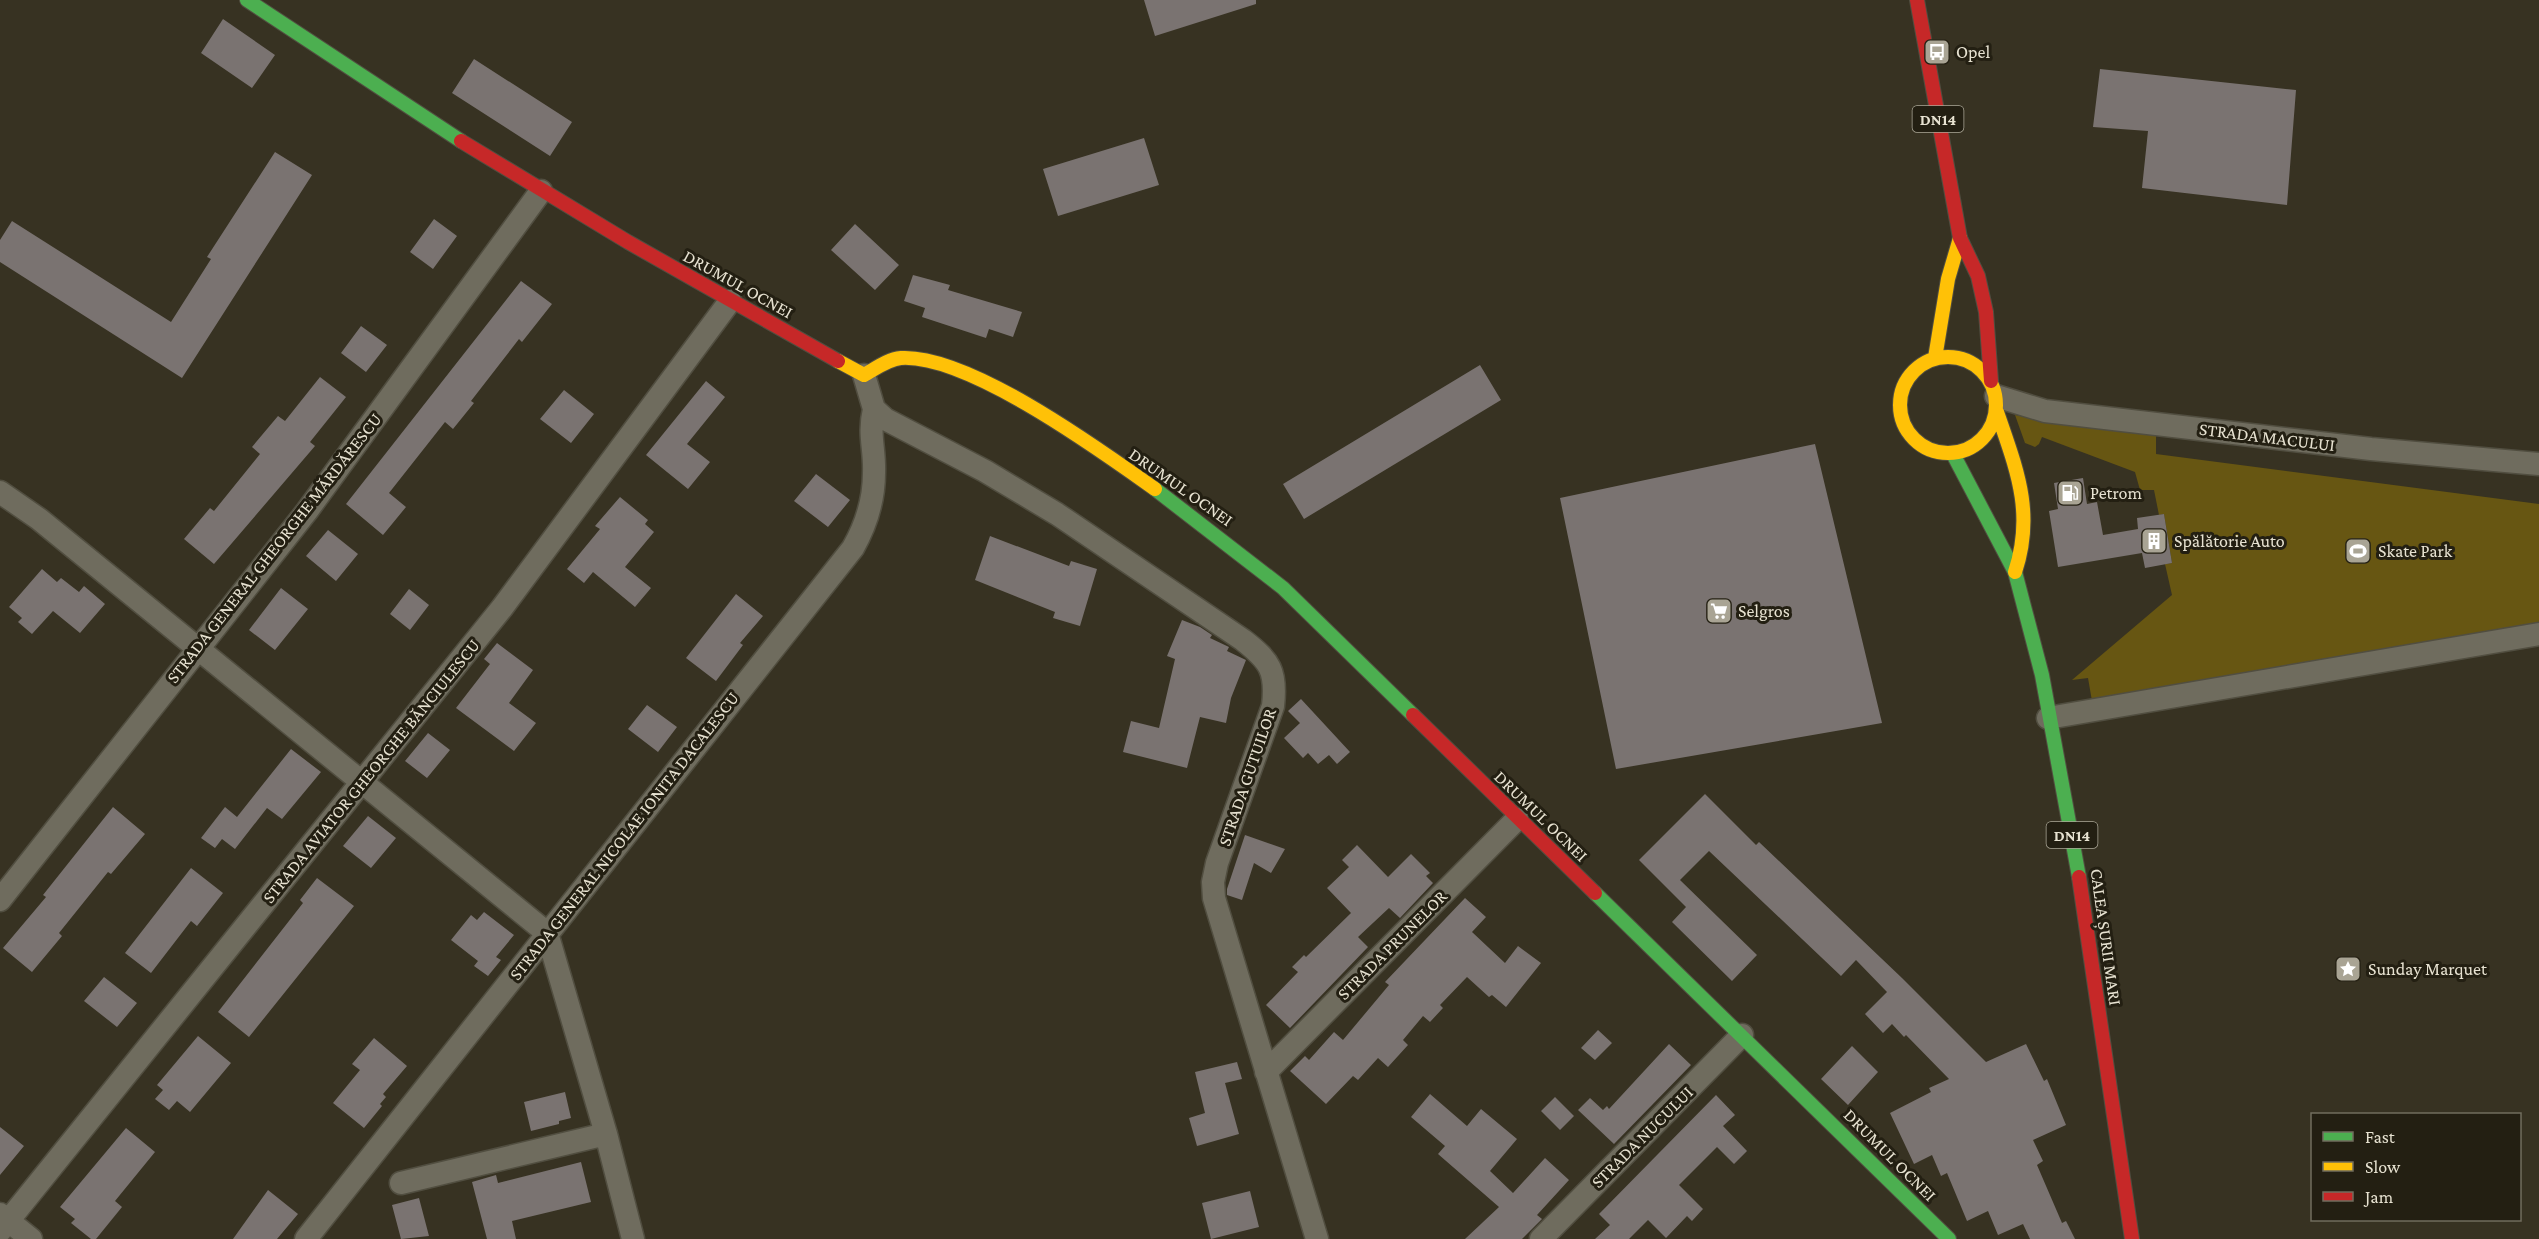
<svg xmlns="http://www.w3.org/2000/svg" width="2539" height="1239" viewBox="0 0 2539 1239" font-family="'Crimson Pro',serif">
  <rect width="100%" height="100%" fill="#373222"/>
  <!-- green -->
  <path fill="#675612" d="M2015 415 2156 435V454L2539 504V630L2092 701 2088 678 2072 680 2172 595 2165 564 2172 563 2164 514 2159 515 2154 490H2140L2135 472 2042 437 2039 444 2035 447 2025 443Z"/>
  <!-- building -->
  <path fill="#7a7371" d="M1144 0H1256V4L1155 36Z
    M223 19 275 55 252 88 201 53Z
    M474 59 572 122 550 156 452 93Z
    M2100 69 2296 90 2287 205 2142 188 2148 131 2093 127Z
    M1144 138 1159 185 1058 216 1043 169Z
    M275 152 312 175 182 378 0 262V240L12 221 171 322 211 259 207 257Z
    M434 219 457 236 433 269 410 252Z
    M855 224 899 265 875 290 831 250Z
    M913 275 950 285 948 290 1022 312 1013 337 989 329 986 338 922 317 925 308 904 301Z
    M521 281 552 304 522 342 519 339 471 401 474 403 453 429 445 422 389 493 406 507 383 535 346 504Z
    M361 326 387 345 366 372 341 353Z
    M1480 365 1501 400 1304 519 1283 484Z
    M320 377 346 397 310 442 315 446 214 564 184 539 210 508 214 511 260 454 252 447 278 416 285 421Z
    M706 381 725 397 687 444 710 462 688 489 646 455Z
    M564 390 594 414 571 443 540 419Z
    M1815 444 1882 723 1616 769 1560 498Z
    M816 474 850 500 828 527 794 501Z
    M2083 478 2087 504 2097 502 2103 535 2138 529 2137 518 2164 514 2172 563 2145 568 2142 553 2058 567 2049 511 2058 509 2054 483Z
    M620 497 648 520 645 524 654 532 625 567 651 588 635 607 593 572 584 583 567 569 600 529 595 526Z
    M328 530 358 554 336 581 306 556Z
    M990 536 1069 566 1071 561 1097 569 1080 626 1053 618 1055 612 975 580Z
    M42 569 57 582 61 578 79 592 84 586 105 604 80 633 53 611 32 634 18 622 22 618 9 607Z
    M281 588 308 609 275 650 249 630Z
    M409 589 429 605 410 630 390 614Z
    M736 594 763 616 740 643 743 645 716 681 686 658Z
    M1182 620 1200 627 1212 635 1210 638 1229 647 1227 651 1246 660 1231 698 1226 723 1200 717 1187 768 1123 752 1131 721 1159 728 1175 659 1167 656Z
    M497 643 533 670 509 703 536 723 514 751 456 708 490 664 484 659Z
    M1301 699 1350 752 1337 764 1329 755 1318 764 1308 753 1303 758 1284 738 1300 723 1288 711Z
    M647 705 677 727 658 752 628 729Z
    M428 733 450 750 427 778 405 761Z
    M291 749 321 772 282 819 267 808 235 849 222 839 215 848 201 838 225 807 237 817Z
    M1705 794 1756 845 1759 842 1902 978 1986 1062 2026 1044 2044 1081 2047 1079 2066 1125 2033 1140 2043 1161 2037 1165 2062 1223 2066 1221 2075 1239H2030L2023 1224 1998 1235 1988 1211 1967 1221 1947 1173 1941 1176 1932 1155 1914 1164 1890 1113 1931 1092 1929 1088 1949 1079 1906 1035 1904 1037 1892 1024 1883 1033 1865 1014 1887 992 1856 960 1841 976 1709 851 1680 880 1757 955 1732 981 1672 922 1686 907 1639 860Z
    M113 807 145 834 111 874 108 872 59 933 62 936 32 972 3 948 46 897 43 895Z
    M368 816 396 838 371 868 343 846Z
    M1245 835 1285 849 1271 873 1254 863 1242 900 1227 895V889Z
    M1357 845 1388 877 1411 854 1430 873 1426 876 1433 883 1400 918 1389 908 1358 937 1368 947 1290 1028 1266 1005 1298 972 1292 967 1304 955 1306 957 1351 913 1327 888 1349 867 1342 860Z
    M191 868 223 893 197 926 191 921 151 973 125 953Z
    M317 878 354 906 249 1037 218 1012 303 903 300 900Z
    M1465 898 1486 917 1472 932 1505 963 1518 946 1541 963 1506 1007 1492 995 1489 997 1467 977 1440 1005 1443 1008 1430 1022 1423 1016 1403 1040 1408 1045 1388 1067 1378 1058 1358 1080 1353 1076 1326 1104 1290 1071 1305 1056 1309 1060 1334 1032 1343 1040 1389 985 1385 982Z
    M484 912 514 935 496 957 501 960 488 976 474 966 478 961 451 940 471 915 477 920Z
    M104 977 137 1003 117 1027 84 1001Z
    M1598 1030 1612 1043 1595 1060 1581 1048Z
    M198 1036 231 1063 190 1112 177 1101 169 1110 155 1099 163 1090 157 1085Z
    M374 1038 407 1066 383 1094 386 1097 380 1104 382 1106 364 1128 333 1103 360 1070 352 1064Z
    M1669 1044 1691 1065 1614 1144 1578 1110 1590 1098 1603 1110 1607 1106 1609 1109Z
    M1852 1046 1878 1072 1848 1105 1821 1079Z
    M1237 1062 1242 1079 1225 1083 1239 1134 1197 1146 1189 1118 1205 1113 1195 1072Z
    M565 1092 571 1118 559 1121V1124L531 1131 524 1102Z
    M1430 1094 1467 1126 1481 1109 1517 1139 1490 1171 1513 1193 1545 1158 1569 1180 1537 1215 1542 1219 1522 1239H1465L1499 1207 1438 1154 1445 1146 1411 1117Z
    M1716 1095 1735 1115 1723 1126 1747 1151 1734 1164 1717 1147 1679 1185 1703 1209 1692 1221 1687 1216 1666 1238 1648 1220 1629 1239H1595L1610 1225 1599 1214Z
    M1555 1097 1574 1116 1560 1130 1541 1111Z
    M0 1127 24 1146 0 1175Z
    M126 1128 155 1152 115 1201 122 1207 96 1239H91L71 1223 75 1219 60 1207Z
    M581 1162 591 1202 512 1221 516 1239H487L472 1182 496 1175 498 1183Z
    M268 1190 298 1214 277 1239H233Z
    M1250 1191 1259 1227 1211 1239 1202 1203Z
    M419 1198 429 1236 401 1239 392 1205Z"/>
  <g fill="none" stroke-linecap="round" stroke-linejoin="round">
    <!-- street casing -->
    <g stroke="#514e40" stroke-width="25">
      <path id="street" d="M864 375 874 409 885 419 985 471 1057 514 1243 640C1270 661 1277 671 1273 706L1217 863 1213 882 1214 898 1317 1239
        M1996 396 2045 411 2371 449 2539 464
        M0 492 39 519 547 933 606 1134 633 1239
        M2048 718 2539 634
        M0 900 307 511 541 191
        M1266 1072 1517 819
        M401 1183 606 1134
        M0 1214 31 1239
        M0 1231 502 608 730 301
        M306 1239 853 548C866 525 874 500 874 473 875 448 868 435 874 409
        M1541 1239 1742 1035"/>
    </g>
    <!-- fast casing -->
    <g stroke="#514e40" stroke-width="16">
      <path id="fast" d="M247 0 461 141
        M1953 454 2015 572 2042 675 2079 877
        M1155 489 1283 588 1413 715
        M1595 893 1949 1239"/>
    </g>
    <!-- slow casing -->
    <g stroke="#514e40" stroke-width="16">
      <path id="slow" d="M1900 405a48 48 0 1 1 96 0a48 48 0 1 1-96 0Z
        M1935 358 1948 279 1960 238
        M838 361 864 375C875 369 888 359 901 358 968 354 1100 450 1155 489
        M1997 412C2016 468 2035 512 2015 572"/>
    </g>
    <!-- jam casing -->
    <g stroke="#514e40" stroke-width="16">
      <path id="jam" d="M1917 0 1960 238 1978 276 1986 312 1991 381
        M461 141 628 242 838 361
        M1413 715 1595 893
        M2079 877 2132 1239"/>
    </g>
    <!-- street -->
    <use href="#street" stroke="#6f6c5e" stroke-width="22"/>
    <!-- fast -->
    <use href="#fast" stroke="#4caf50" stroke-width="14"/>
    <!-- slow -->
    <use href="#slow" stroke="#ffc107" stroke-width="14"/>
    <!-- jam -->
    <use href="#jam" stroke="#c62828" stroke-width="14"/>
  </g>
  <!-- icons -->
  <defs>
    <g id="bus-square" transform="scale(1.35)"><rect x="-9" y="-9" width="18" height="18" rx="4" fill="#a9a494" stroke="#231f12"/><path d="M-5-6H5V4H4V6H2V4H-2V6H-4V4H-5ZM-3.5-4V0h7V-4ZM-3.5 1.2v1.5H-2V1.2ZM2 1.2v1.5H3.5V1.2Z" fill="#fff"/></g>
    <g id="fuel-square" transform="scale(1.35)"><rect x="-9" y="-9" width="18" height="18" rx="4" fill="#a9a494" stroke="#231f12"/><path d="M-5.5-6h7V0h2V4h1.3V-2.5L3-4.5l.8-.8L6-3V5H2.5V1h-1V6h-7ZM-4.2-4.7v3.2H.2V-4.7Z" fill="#fff"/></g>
    <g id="building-square" transform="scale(1.35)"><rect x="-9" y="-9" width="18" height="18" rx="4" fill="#a9a494" stroke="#231f12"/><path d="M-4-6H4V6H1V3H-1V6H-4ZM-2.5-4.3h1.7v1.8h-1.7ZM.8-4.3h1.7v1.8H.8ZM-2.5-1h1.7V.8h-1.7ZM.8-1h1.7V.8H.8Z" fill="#fff"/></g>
    <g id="stadium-square" transform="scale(1.35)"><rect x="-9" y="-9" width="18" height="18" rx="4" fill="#a9a494" stroke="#231f12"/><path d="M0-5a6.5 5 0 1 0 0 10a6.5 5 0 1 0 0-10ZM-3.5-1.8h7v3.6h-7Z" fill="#fff"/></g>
    <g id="supermarket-square" transform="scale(1.35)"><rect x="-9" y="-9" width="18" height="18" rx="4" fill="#a9a494" stroke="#231f12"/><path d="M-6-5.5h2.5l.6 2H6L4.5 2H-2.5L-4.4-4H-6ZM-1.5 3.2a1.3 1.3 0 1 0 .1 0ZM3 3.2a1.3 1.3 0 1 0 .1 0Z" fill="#fff"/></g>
    <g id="sight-square" transform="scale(1.35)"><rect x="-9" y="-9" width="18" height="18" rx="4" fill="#a9a494" stroke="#231f12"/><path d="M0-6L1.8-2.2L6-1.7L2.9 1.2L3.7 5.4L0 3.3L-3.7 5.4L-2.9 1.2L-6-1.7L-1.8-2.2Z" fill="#fff"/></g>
  </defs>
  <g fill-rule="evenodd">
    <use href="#bus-square" x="1937" y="52"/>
    <use href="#fuel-square" x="2070" y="493"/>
    <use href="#building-square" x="2154" y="541"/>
    <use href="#stadium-square" x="2358" y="551"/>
    <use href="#supermarket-square" x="1719" y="611"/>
    <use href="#sight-square" x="2348" y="969"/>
  </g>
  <g text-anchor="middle" stroke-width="6" stroke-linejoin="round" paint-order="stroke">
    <!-- shield labels -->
    <g fill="#231f12" stroke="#aca898" stroke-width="1.5">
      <rect x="1912.5" y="106" width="51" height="26" rx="4.5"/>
      <rect x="2046.5" y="822" width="51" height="26" rx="4.5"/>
    </g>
    <g font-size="16" font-weight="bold" fill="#e7e2d1">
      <text x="1938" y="125">DN14</text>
      <text x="2072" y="841">DN14</text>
    </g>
    <!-- poi labels -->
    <g font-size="18" fill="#e7e2d1" stroke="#231f12" text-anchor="start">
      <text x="1956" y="58">Opel</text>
      <text x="2090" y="499">Petrom</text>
      <text x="2174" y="547">Spălătorie Auto</text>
      <text x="2378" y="557">Skate Park</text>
      <text x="1738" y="617">Selgros</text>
      <text x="2368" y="975">Sunday Marquet</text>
    </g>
    <!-- street labels -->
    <g font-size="18" fill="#e7e2d1" stroke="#231f12">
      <text transform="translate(738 284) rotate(29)" y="6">DRUMUL OCNEI</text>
      <text transform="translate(2267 437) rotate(7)" y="6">STRADA MACULUI</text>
      <text transform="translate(1181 487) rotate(35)" y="6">DRUMUL OCNEI</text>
      <text transform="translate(274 548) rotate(-52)" y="6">STRADA GENERAL GHEORGHE MĂRDĂRESCU</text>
      <text transform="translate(371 771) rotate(-51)" y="6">STRADA AVIATOR GHEORGHE BĂNCIULESCU</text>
      <text transform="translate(1247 777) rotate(-71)" y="6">STRADA GUTUILOR</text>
      <text transform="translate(1541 816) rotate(44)" y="6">DRUMUL OCNEI</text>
      <text transform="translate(624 836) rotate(-52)" y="6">STRADA GENERAL NICOLAE IONITA DACALESCU</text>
      <text transform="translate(2106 937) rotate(82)" y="6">CALEA ȘURII MARI</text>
      <text transform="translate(1392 945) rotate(-45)" y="6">STRADA PRUNELOR</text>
      <text transform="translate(1642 1137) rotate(-45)" y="6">STRADA NUCULUI</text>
      <text transform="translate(1890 1155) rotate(45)" y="6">DRUMUL OCNEI</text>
    </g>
  </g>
  <!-- legend -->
  <rect x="2311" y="1113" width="210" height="108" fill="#231f12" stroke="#716d5e" stroke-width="1.5"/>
  <rect x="2323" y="1132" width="30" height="9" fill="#4caf50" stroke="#716d5e" stroke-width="1.5"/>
  <text x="2365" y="1143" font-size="18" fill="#e7e2d1">Fast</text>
  <rect x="2323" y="1162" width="30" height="9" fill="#ffc107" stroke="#716d5e" stroke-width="1.5"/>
  <text x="2365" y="1173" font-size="18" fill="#e7e2d1">Slow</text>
  <rect x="2323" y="1192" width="30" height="9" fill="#c62828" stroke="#716d5e" stroke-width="1.5"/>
  <text x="2365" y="1203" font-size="18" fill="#e7e2d1">Jam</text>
</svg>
